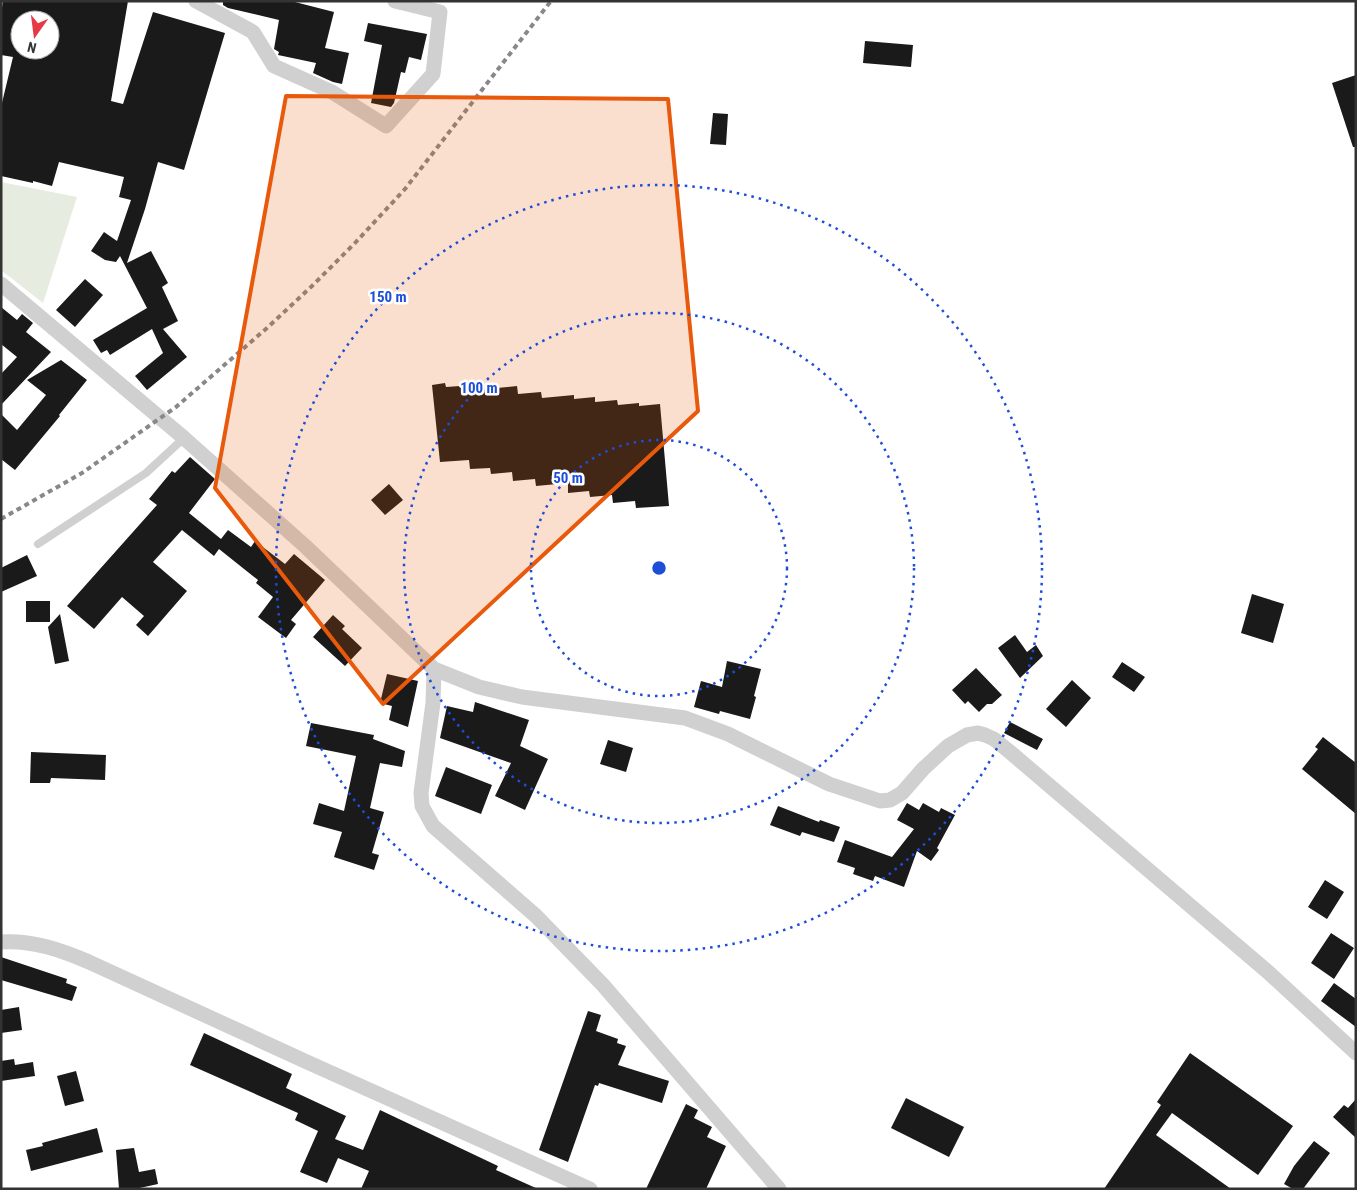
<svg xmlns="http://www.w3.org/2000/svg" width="1357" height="1190" viewBox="0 0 1357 1190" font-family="'Roboto Condensed',sans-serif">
  <rect width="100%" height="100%" fill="#fff"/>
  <!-- green -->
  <path fill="#e6ecdf" d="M1 182 77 197 43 303 1 270Z"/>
  <!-- building -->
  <path fill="#1a1a1a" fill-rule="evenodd" d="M3 1H128L111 101 123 104 153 12 225 33 184 170 158 162 145 209 127 263 151 251 168 283 162 287 178 321 163 329 187 357 147 390 135 376 163 353 152 329 110 355 107 350 101 353 93 340 147 308 120 256 116 262 105 260 91 251 104 232 117 241 131 200 119 197 124 177 59 162 52 186 33 181V183L1 176V107L13 57 1 55V14ZM20 20H50V50H20Z
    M223 1H291L334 12 325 48 349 53 342 84 333 82 313 73 316 63 278 55 279 52 274 49 279 20 228 8 223 5Z
    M368 23 427 34 421 60 409 57 405 73 401 72 394 103 391 107 371 103 382 45 364 41Z
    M865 41 913 45 911 67 863 63Z
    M1356 75V147H1353L1332 83Z
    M713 113 728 114 726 145 710 144Z
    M85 279 103 295 75 327 56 310Z
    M1 307 17 320 22 314 33 323 26 332 51 352 1 405V374L17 357 1 344Z
    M61 360 87 380 59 415 60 416 15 470 1 459V414L17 430 46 395 27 380Z
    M445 383 446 387 475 385V387L496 384 497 388 517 386 518 394 541 392 542 398 574 395V399L595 397V402L617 400 618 405 639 403V406L660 404 669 506 636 508 635 501 613 503 612 495 590 497 589 491 568 493V483L536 486 535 479 513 481 512 472 491 474 490 468 470 469 469 460 440 462 432 385Z
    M190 457 215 479 189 513 221 539 228 530 251 547 255 541 285 564 294 554 325 580 291 620 296 624 286 638 258 617 273 597 256 583 258 580 219 549 214 556 182 530 153 562 187 591 148 636 136 625 144 616 122 597 94 629 67 606 157 505 149 499 172 471 175 473Z
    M389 484 403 500 385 515 371 500Z
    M27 555 37 576 1 592V568Z
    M1252 594 1284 604 1273 643 1241 633Z
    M26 601H50V622H26Z
    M60 614 69 661 55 664 48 627Z
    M333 615 345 626 342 629 362 648 345 666 313 637Z
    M1015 635 1027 652 1036 645 1043 656 1020 678 998 648Z
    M727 661 761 669 754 696 756 697 750 719 720 711 719 714 694 707 701 681 722 687Z
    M1122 662 1145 677 1134 692 1112 677Z
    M976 668 1002 695 992 704H987L979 712 968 701 965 704 952 690Z
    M387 674 418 681 408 727 389 720 392 706 380 703Z
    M1072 680 1091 698 1066 727 1046 709Z
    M475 702 529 720 520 746 548 759 525 810 495 796 511 763 440 738 447 706 473 712Z
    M1010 722 1043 739 1037 750 1004 733Z
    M311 723 374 735 373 739 405 751 402 767 380 763 370 808 384 812 372 853 379 855 374 870 334 857 342 832 313 824 319 803 344 811 356 756 306 746Z
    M1323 737 1356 763V814L1302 769 1318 749 1315 747Z
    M608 740 633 748 626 772 600 764Z
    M31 752 106 755 105 780 51 778 50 783H30Z
    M446 767 492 785 481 814 435 796Z
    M907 803 919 810 923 803 939 812 941 808 955 815 937 848 939 850 931 861 917 851 904 887 875 876 873 881 853 874 855 868 837 862 845 840 892 857 914 829 897 820Z
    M778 806 819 822 820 820 840 827 834 842 802 832 800 836 770 825Z
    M1325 880 1344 892 1327 919 1308 907Z
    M1331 933 1354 948 1334 979 1311 963Z
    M1 957 67 979 66 983 77 987 72 1001 1 980Z
    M1334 983 1356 999V1027L1321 1001Z
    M19 1007 22 1030 1 1033V1010Z
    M588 1011 601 1015 596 1031 618 1039 617 1043 626 1046 618 1065 669 1081 662 1103 599 1083 598 1086 595 1085 568 1162 539 1150Z
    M204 1033 292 1074 286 1088 346 1116 335 1139 363 1150 380 1110 498 1166 496 1170 538 1189H361L369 1171 338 1158 327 1183 300 1172 318 1131 295 1120 298 1113 190 1065Z
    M1190 1053 1293 1126 1258 1175 1172 1113 1156 1135 1231 1189H1104L1161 1105 1157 1102Z
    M14 1059 15 1065 33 1062 35 1076 1 1081V1061Z
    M76 1071 84 1101 65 1106 57 1076Z
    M906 1098 964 1127 949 1157 891 1128Z
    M1356 1099V1138L1333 1117 1344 1105 1348 1108Z
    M686 1104 698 1110 694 1118 712 1127 707 1137 726 1146 706 1189H646Z
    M97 1128 103 1152 31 1171 26 1150 43 1146 42 1143Z
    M1314 1141 1330 1153 1303 1189H1293L1284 1184 1294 1166Z
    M134 1148 139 1172 155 1169 158 1184 135 1189H119L116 1150Z"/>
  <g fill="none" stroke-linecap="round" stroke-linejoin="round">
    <!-- lane -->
    <path stroke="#d0d0d0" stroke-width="8" d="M38 544 146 473 184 438"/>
    <!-- street -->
    <path stroke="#d0d0d0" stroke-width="15" d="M196 1 253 32 274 66 332 92 386 126 433 74 440 12 395 1
      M1 284 184 438 305 546 434 669 479 687 522 697 685 718 728 734 829 784 880 801 890 800 902 793 923 769 948 746 967 735 978 733 985 735 994 739 1010 752 1268 972 1356 1053
      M434 669 433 703 421 793 422 806 433 826 536 916 603 985 779 1189
      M1 942C33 940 61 950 89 962L307 1062 590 1189"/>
    <!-- rail -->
    <path stroke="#888" stroke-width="4" stroke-dasharray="5 4" stroke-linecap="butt" d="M1 519 82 473 176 407 267 328 312 286 355 243 405 189 551 1"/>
  </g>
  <!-- marked area -->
  <path fill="#e8590c" fill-opacity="0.2" stroke="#e8590c" stroke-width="4" stroke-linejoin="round" d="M286 96 668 99 698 411 383 704 215 488Z"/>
  <!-- distance rings -->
  <g fill="none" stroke="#1d4ed8" stroke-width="2.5" stroke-dasharray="2.5 5">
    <circle cx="659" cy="568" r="128"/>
    <circle cx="659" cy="568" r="255"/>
    <circle cx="659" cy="568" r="383"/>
  </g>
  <circle cx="659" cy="568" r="8" fill="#1d4ed8" stroke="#fff" stroke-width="2.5"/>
  <g font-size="15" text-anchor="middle" font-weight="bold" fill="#1d4ed8" stroke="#fff" stroke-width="5" stroke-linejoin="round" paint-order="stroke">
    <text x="388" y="302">150 m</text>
    <text x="479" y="393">100 m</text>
    <text x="568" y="483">50 m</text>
  </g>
  <!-- border -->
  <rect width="1357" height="1190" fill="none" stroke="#333333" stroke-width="5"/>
  <!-- north arrow -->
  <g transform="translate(35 35) rotate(194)"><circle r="24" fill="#ffffff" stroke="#adadad"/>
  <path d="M0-4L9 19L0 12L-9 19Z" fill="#e63946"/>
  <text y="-8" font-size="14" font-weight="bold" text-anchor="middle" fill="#333333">N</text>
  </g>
</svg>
